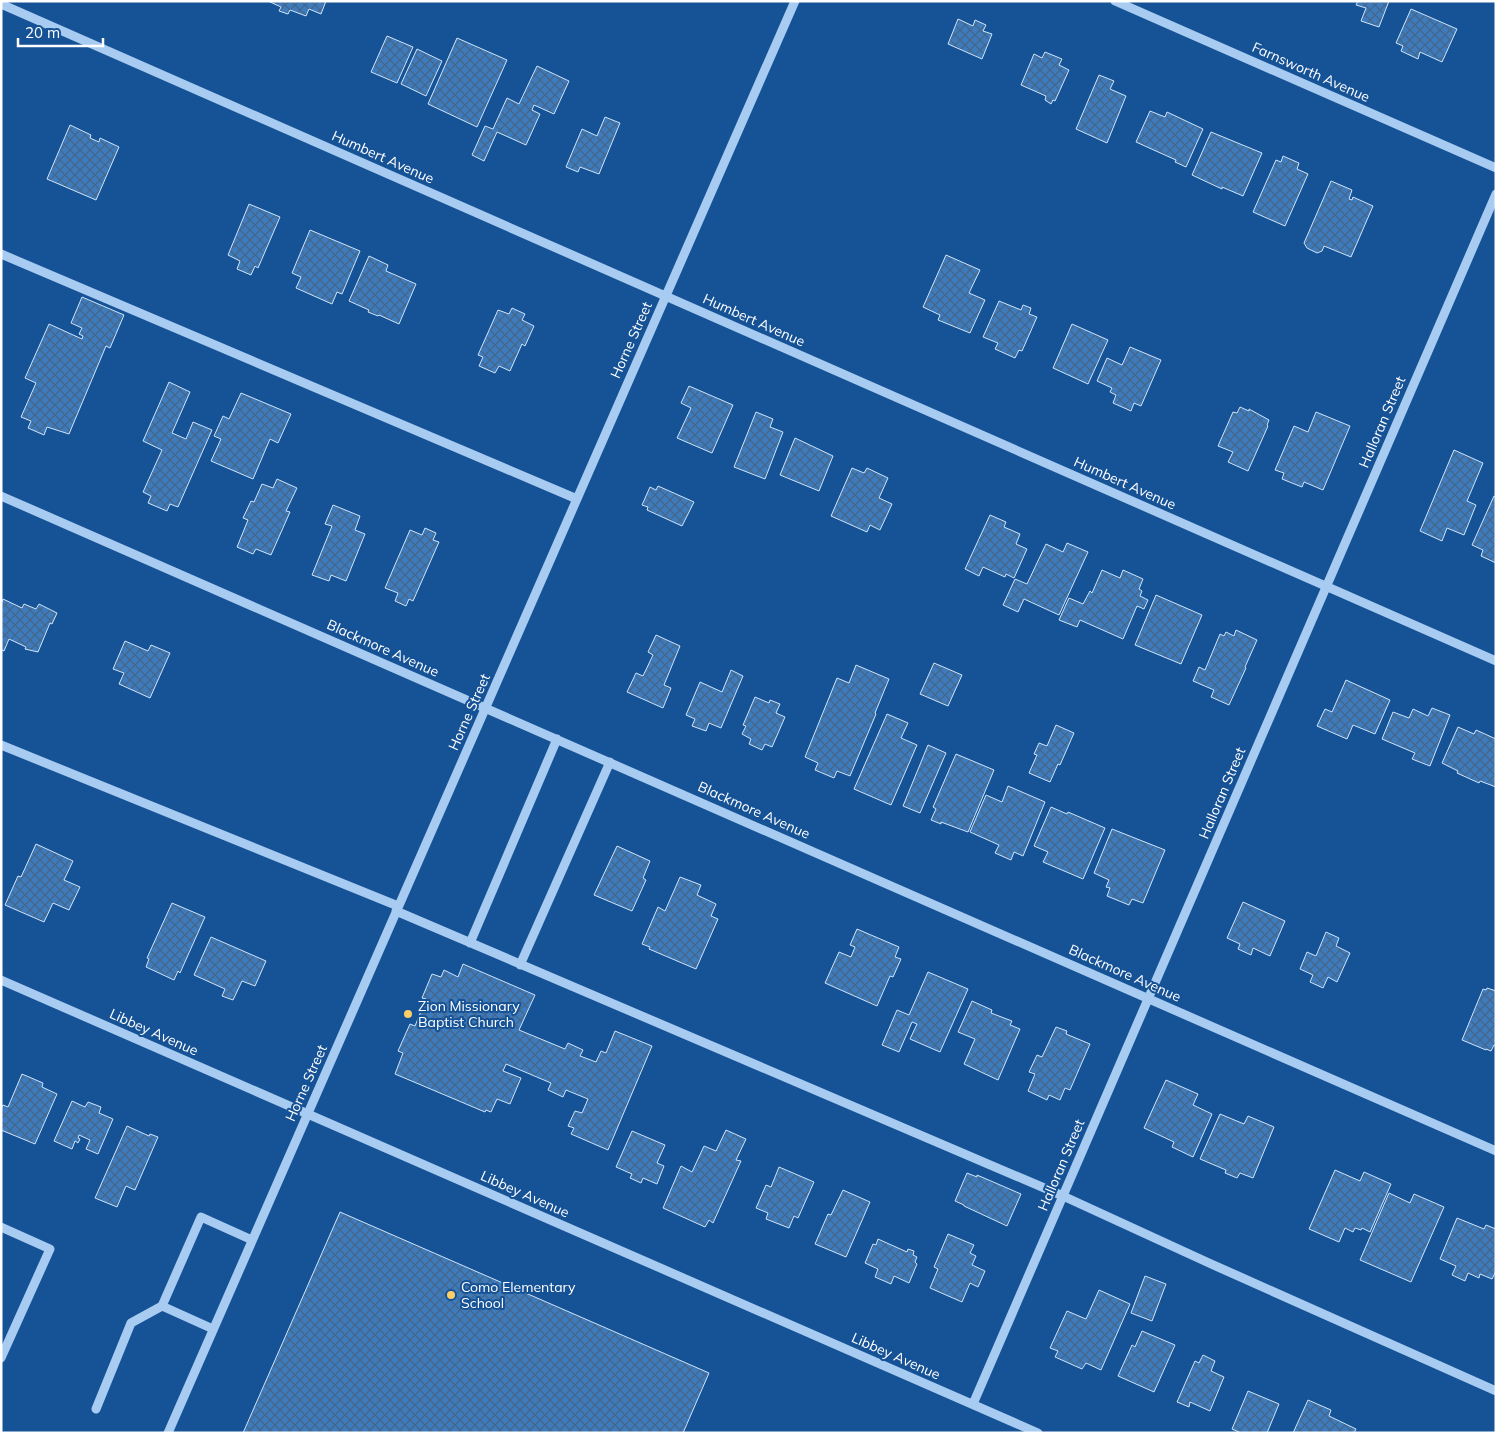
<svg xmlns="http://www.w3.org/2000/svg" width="1497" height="1434" viewBox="0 0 1497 1434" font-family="Mulish,sans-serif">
  <defs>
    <pattern id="building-cross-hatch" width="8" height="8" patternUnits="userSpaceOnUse" patternTransform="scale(1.25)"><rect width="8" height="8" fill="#3e7bbd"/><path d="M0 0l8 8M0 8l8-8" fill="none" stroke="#44668a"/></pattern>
  </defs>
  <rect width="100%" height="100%" fill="#165296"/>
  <!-- building -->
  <path fill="url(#building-cross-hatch)" stroke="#cee5fc" d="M268 1H326L321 14 309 9 306 16 290 10 288 14 279 11 281 7Z
    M1358 1H1389L1379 27 1361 21 1366 8 1356 5Z
    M1411 9 1457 29 1442 62 1420 52 1418 59 1401 51 1403 46 1396 43Z
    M958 19 973 26 975 20 986 25 983 31 992 34 982 59 948 44Z
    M387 36 413 47 397 83 371 72Z
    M457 38 507 60 477 127 428 104Z
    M417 49 442 61 426 96 401 84Z
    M1045 52 1062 59 1059 65 1069 70 1055 101 1053 100 1051 104 1045 100 1046 96 1021 85 1034 54 1042 58Z
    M537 66 569 81 554 114 534 105 532 110 540 114 526 145 497 132 484 161 472 155 485 126 493 129 507 98 519 104Z
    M1099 75 1114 81 1110 89 1126 96 1107 143 1076 129Z
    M1150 111 1165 117 1167 112 1203 129 1186 167 1175 162 1176 160 1136 142Z
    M605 117 620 123 599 174 580 167 578 172 566 167 582 129 597 136Z
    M70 125 91 135 90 138 99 142 100 138 119 147 96 200 47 179Z
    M1211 132 1262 153 1243 196 1222 187V189L1192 175Z
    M1283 156 1299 163 1297 169 1308 174 1285 226 1253 212 1276 160 1281 162Z
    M1331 181 1352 190 1349 199 1352 200 1353 197 1373 206 1351 257 1324 246 1322 251 1317 253 1307 248 1304 243Z
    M249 204 280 217 258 268 255 266 251 275 237 269 240 261 228 255Z
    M310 230 360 251 342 294 337 292 332 304 296 288 301 277 292 273Z
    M946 255 980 270 969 293 985 300 970 333 938 320 940 315 923 307Z
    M369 256 388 265 386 271 416 284 399 324 379 315 378 316 368 312 369 310 349 301Z
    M82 297 124 315 110 348 106 346 69 434 47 427 44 435 28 428 31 421 21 417 36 383 25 378 49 324 82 339 83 336 79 334 82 328 71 323Z
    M999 301 1021 310 1023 305 1031 308 1029 314 1037 317 1022 351 1019 350 1015 358 995 349 998 343 983 337Z
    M512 308 525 314 522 320 534 326 525 346 522 344 510 371 499 366 495 373 479 366 483 357 478 355 498 310 509 314Z
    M1072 324 1108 340 1088 384 1053 368Z
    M1130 347 1161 360 1141 406 1134 403 1131 411 1113 403 1116 395 1110 392 1112 388 1097 381 1107 358 1122 365Z
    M169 382 190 392 172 433 186 439 193 422 212 430 178 507 170 504 167 511 148 503 151 496 143 492 162 450 143 441Z
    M689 386 733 405 712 453 677 438 691 408 681 403Z
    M241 393 291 414 278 443 270 439 253 479 211 461 221 439 214 436 223 416 229 419Z
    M1240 407 1249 411V409L1269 420 1267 425 1268 426 1248 471 1228 462 1233 452 1218 446 1233 412 1237 413Z
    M756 412 773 419 770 427 783 432 765 479 734 467Z
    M1316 412 1350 426 1323 490 1304 482 1302 487 1282 479 1284 473 1275 470 1294 426 1308 432Z
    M795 438 833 456 819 491 780 475Z
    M1454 450 1483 463 1467 501 1476 505 1464 535 1447 528 1442 541 1420 531Z
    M852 468 864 473 867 468 888 478 879 498 892 504 880 530 870 525 867 532 831 516Z
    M277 479 297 488 286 511 290 512 271 555 256 549 253 554 237 547 248 520 243 518 251 501 254 502 262 484 273 488Z
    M658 486 694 502 682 526 647 510 648 507 642 505 650 487 656 490Z
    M1494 496 1496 497V563L1481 556 1483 550 1472 545Z
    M333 505 360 516 355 530 365 534 346 581 331 575 329 581 312 575 332 526 325 524Z
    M990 515 1006 522 1004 527 1020 534 1016 544 1027 549 1014 578 1006 574 1005 577 983 567 979 576 965 569Z
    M425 528 436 533 433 540 439 542 413 601 409 599 406 606 395 601 398 593 385 588 410 530 422 535Z
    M1067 543 1088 552 1059 615 1024 599 1018 612 1003 605 1015 579 1027 584 1046 544 1063 552Z
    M1102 570 1120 578 1123 570 1143 579 1139 589 1142 591 1140 596 1148 600 1144 609 1137 606 1123 639 1080 620 1077 627 1059 620 1069 598 1083 604 1090 591 1092 593Z
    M1156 595 1202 615 1181 664 1135 645Z
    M3 599 22 608 24 604 36 609 39 604 57 613 52 624 50 623 38 652 25 649 26 647 9 639 4 651 1 650V604Z
    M1236 630 1257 640 1245 667 1246 668 1229 705 1211 697 1214 690 1193 681 1199 667 1205 670 1220 634 1224 636 1226 632 1234 636Z
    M656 635 680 646 664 685 671 688 663 708 627 692 636 673 643 676 653 655 648 652Z
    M125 641 148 651 151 645 170 653 150 698 119 684 124 673 113 669Z
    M934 663 962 675 948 706 920 694Z
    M856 665 889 679 875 713 876 714 850 776 837 771 834 778 815 770 818 763 805 757 837 678 849 683Z
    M731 670 743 676 721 728 709 723 706 731 692 726 695 719 686 715 700 682 722 692Z
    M1346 680 1390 700 1375 734 1353 725 1347 739 1317 726 1325 709 1332 712Z
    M755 697 769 703 770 700 780 704 776 713 785 717 772 747 765 744 762 750 749 744 751 739 742 734 746 726 743 725Z
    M1432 708 1450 715 1430 766 1412 759 1415 753 1382 739 1393 712 1409 718 1413 709 1428 716Z
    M887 714 908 723 901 738 917 745 891 805 854 789Z
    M1056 725 1074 733 1060 765 1058 764 1050 782 1029 773 1037 755 1034 754 1039 743 1047 746Z
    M1458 727 1474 734 1476 730 1496 739V787L1480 781 1479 783 1457 773 1458 771 1442 763Z
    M928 745 946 753 920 813 903 806Z
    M956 754 994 770 968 832 941 822V824L931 820 936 809 933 807Z
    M1008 786 1045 802 1023 856 1014 852 1011 860 995 853 999 845 970 832 986 795 1002 802Z
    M1051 807 1067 814 1068 812 1105 828 1083 879 1043 862 1048 852 1034 846Z
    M1112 829 1165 850 1143 903 1132 899 1129 905 1107 896 1110 888 1106 887 1109 880 1094 873Z
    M36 844 73 861 64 880 80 887 69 910 53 903 44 922 5 905 18 876 21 877Z
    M617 846 650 861 643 878 646 880 632 911 594 895Z
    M680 877 701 885 697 895 716 904 711 916 718 919 696 969 649 949 650 947 642 944 658 907 665 911Z
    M1243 902 1285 921 1270 956 1253 948 1251 955 1238 949 1240 944 1227 938Z
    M172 903 205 917 180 973 178 971 174 980 146 967 149 959 147 958Z
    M857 929 899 947 895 957 901 959 893 977 890 976 877 1006 825 983 839 952 851 957 855 947 850 945Z
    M1326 932 1339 938 1336 946 1350 953 1337 982 1328 977 1323 988 1310 982 1313 975 1300 969 1307 952 1316 956Z
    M211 937 266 961 255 986 242 981 233 1000 222 996 225 989 194 975Z
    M463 964 535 995 519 1030 565 1049 568 1043 583 1050 580 1056 596 1062 601 1051 606 1053 615 1031 652 1046 608 1150 571 1134 574 1128 568 1126 575 1111 582 1113 588 1099 566 1090 563 1097 548 1090 551 1083 506 1064 503 1071 521 1078 510 1104 497 1099 491 1112 486 1110 485 1112 395 1074 403 1053 398 1051 410 1024 415 1026 426 999 422 998 432 974 441 977 444 970 458 977Z
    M928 972 968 989 940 1052 910 1039 917 1024 912 1022 899 1052 882 1045 897 1010 909 1015Z
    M1487 988 1496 991V1046L1494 1045 1491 1051 1486 1049V1050L1462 1040 1483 989 1486 990Z
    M972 1001 992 1010 991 1013 1012 1021 1010 1025 1020 1029 998 1080 964 1064 975 1039 958 1032Z
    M1056 1027 1067 1031 1066 1034 1090 1044 1070 1090 1065 1088 1060 1100 1049 1095 1047 1100 1028 1091 1035 1074 1029 1072 1037 1055 1042 1057Z
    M22 1074 43 1083 42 1087 57 1094 35 1144 1 1130V1109L3 1105 8 1107Z
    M1166 1080 1198 1094 1193 1105 1212 1114 1193 1157 1172 1147 1174 1142 1144 1128Z
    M72 1101 85 1107 88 1102 101 1107 99 1113 113 1119 98 1154 86 1149 90 1140 79 1135 78 1138 80 1139 78 1143 75 1141 72 1149 54 1141Z
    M1220 1114 1244 1124 1248 1116 1274 1127 1253 1178 1240 1173 1237 1178 1225 1173 1226 1170 1200 1159Z
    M127 1126 149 1136 150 1134 158 1137 135 1190 126 1186 117 1207 95 1198Z
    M726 1130 746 1139 736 1160 741 1161 713 1223 709 1220 705 1227 663 1208 681 1166 692 1172 704 1146 716 1151Z
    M632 1131 665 1145 657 1163 664 1166 657 1184 643 1178 641 1183 630 1178 632 1174 616 1167Z
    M779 1167 814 1182 798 1218 794 1216 789 1228 766 1219 768 1213 756 1208 766 1185 771 1187Z
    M1335 1170 1360 1181 1364 1172 1391 1184 1370 1232 1362 1228 1361 1230 1355 1228 1353 1232 1345 1228 1339 1242 1309 1229Z
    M967 1173 977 1177V1175L1021 1194 1007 1226 964 1206V1205L955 1201Z
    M843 1190 870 1202 846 1257 815 1244 828 1214 831 1215Z
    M1389 1193 1410 1203 1414 1194 1444 1207 1411 1282 1360 1260Z
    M340 1212 709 1373 683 1433H243Z
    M1457 1218 1484 1229 1486 1225 1496 1229V1271L1492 1279 1480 1274 1479 1278 1468 1273 1465 1281 1452 1275 1456 1266 1440 1259Z
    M948 1234 974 1245 970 1253 976 1256 972 1265 985 1271 978 1287 970 1283 962 1302 930 1288 938 1269 934 1267Z
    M878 1239 907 1252 908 1249 914 1251 913 1255 917 1257 915 1262 917 1264 909 1283 894 1276 891 1284 875 1277 878 1269 865 1263 873 1244 876 1245Z
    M1145 1276 1166 1284 1152 1321 1131 1313Z
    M1099 1290 1130 1304 1101 1370 1086 1363 1082 1369 1055 1357 1058 1351 1050 1348 1067 1311 1086 1319Z
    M1142 1331 1175 1345 1154 1392 1118 1376 1132 1345 1135 1347Z
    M1203 1355 1215 1361 1211 1371 1224 1377 1210 1411 1190 1402 1189 1407 1177 1402 1195 1361 1199 1363Z
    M1248 1391 1279 1404 1267 1433H1241L1232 1429Z
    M1308 1400 1331 1410 1329 1416 1356 1429 1354 1433H1293Z"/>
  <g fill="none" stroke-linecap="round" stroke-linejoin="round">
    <!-- minor -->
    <path stroke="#a7cbf1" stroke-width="9" d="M1115 1 1496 168
      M1 4 1496 661
      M1 254 577 499
      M1 496 1496 1151
      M1 745 398 906
      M396 911 1063 1196 1209 1263 1496 1391
      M470 943 557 739
      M520 965 610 762
      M1 980 1038 1433
      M1 1227 50 1249 1 1358
      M213 1329 162 1306 201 1217 252 1240
      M973 1404 1496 194
      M96 1409 131 1323 162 1306
      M168 1433 795 1"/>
  </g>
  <!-- markers -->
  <g fill="#ffce67" stroke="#165296" stroke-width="2">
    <circle cx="408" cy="1014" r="5"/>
    <circle cx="451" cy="1295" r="5"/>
  </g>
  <g text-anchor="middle" stroke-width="4" stroke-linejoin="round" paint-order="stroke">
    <!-- street labels -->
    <g font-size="14" fill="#fff" stroke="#165296">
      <text transform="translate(1311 72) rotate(24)" y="5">Farnsworth Avenue</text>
      <text transform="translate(383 157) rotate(24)" y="5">Humbert Avenue</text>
      <text transform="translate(754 320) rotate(24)" y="5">Humbert Avenue</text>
      <text transform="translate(631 340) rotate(-66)" y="5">Horne Street</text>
      <text transform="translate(1382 422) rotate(-67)" y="5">Halloran Street</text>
      <text transform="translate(1125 483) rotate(24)" y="5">Humbert Avenue</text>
      <text transform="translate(383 648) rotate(24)" y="5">Blackmore Avenue</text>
      <text transform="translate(469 712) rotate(-66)" y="5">Horne Street</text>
      <text transform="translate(1222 793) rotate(-67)" y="5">Halloran Street</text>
      <text transform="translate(754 810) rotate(24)" y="5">Blackmore Avenue</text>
      <text transform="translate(1125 973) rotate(24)" y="5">Blackmore Avenue</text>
      <text transform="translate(154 1032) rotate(24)" y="5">Libbey Avenue</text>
      <text transform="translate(306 1083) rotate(-66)" y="5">Horne Street</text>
      <text transform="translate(1061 1165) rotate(-67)" y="5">Halloran Street</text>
      <text transform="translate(525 1194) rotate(24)" y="5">Libbey Avenue</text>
      <text transform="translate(896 1356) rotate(24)" y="5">Libbey Avenue</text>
    </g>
    <!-- poi labels -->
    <g font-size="14" fill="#fff" stroke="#165296" text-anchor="start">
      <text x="418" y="1011">Zion Missionary<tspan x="418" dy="16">Baptist Church</tspan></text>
      <text x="461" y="1292">Como Elementary<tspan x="461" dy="16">School</tspan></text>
    </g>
  </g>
  <!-- border -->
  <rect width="1497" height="1434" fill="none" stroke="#ffffff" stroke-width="5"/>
  <!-- scale -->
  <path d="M18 38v8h85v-8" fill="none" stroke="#ffffff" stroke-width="2.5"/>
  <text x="25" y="38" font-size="15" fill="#ffffff" stroke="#165296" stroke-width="4" paint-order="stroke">20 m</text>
</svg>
